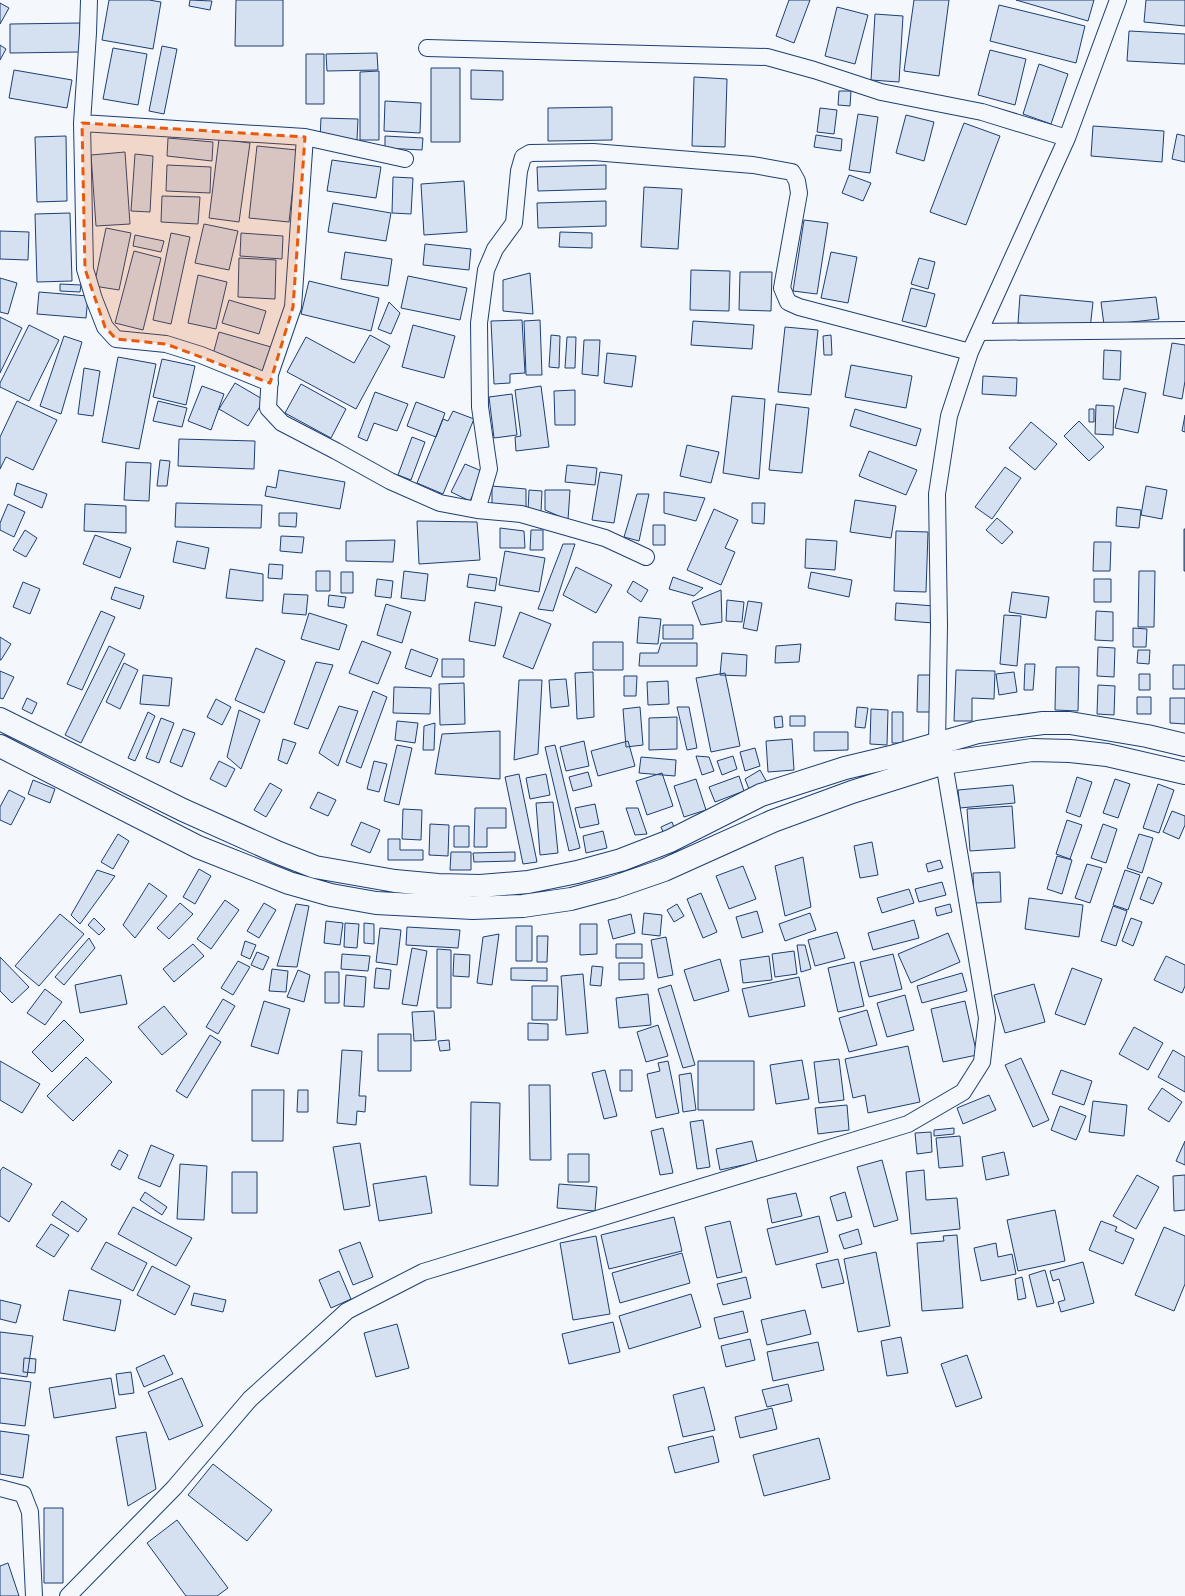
<svg xmlns="http://www.w3.org/2000/svg" width="1185" height="1596" viewBox="0 0 1185 1596" font-family="Poppins,sans-serif">
  <rect width="100%" height="100%" fill="#f4f7fb"/>
  <!-- building -->
  <path fill="#d5e0f0" stroke="#1d3f73" d="M109 0H149L161 2 153 49 102 40Z
    M190 0 212 1 210 10 189 6Z
    M236 0H283V46H235Z
    M789 0H810L794 43 776 36Z
    M914 0H949L939 76 904 71Z
    M1016 0H1094L1088 21Z
    M1146 0H1185V26L1144 22Z
    M0 3 9 8 0 24Z
    M999 5 1085 26 1076 63 990 41Z
    M837 7 868 15 855 64 825 56Z
    M875 14 903 16 899 82 871 80Z
    M80 23V52L10 53V24Z
    M1129 31 1185 34V64L1127 61Z
    M0 45 6 49 0 60Z
    M162 46 177 49 164 114 149 111Z
    M113 48 147 54 138 105 103 99Z
    M990 50 1026 59 1015 105 978 95Z
    M377 53 378 70 327 71 326 54Z
    M306 54H324V104H306Z
    M1039 64 1068 74 1051 124 1023 114Z
    M431 68H460V142H431Z
    M14 70 72 80 67 108 9 98Z
    M471 70 503 71V100L471 99Z
    M379 71V140H360V72Z
    M694 77 727 79 725 147 692 146Z
    M839 91H851L850 106 838 105Z
    M385 101 421 103 420 133 384 131Z
    M612 107V140L548 141V108Z
    M820 108 837 110 834 134 817 132Z
    M858 114 878 117 870 173 849 170Z
    M906 115 934 122 924 161 896 153Z
    M321 118 358 119 357 140 320 139Z
    M964 123 1000 136 966 225 930 212Z
    M1093 126 1164 131 1162 162 1091 156Z
    M1177 134 1185 136V162L1172 159Z
    M816 135 842 139 841 151 814 147Z
    M66 136 67 201 37 202 35 137Z
    M385 136 423 138 422 150 385 148Z
    M168 138 213 142 212 161 167 156Z
    M219 139 250 143 239 222 209 218Z
    M257 146 297 150 289 222 249 218Z
    M125 152 130 224 96 226 91 155Z
    M135 154 153 156 150 212 131 211Z
    M332 160 381 167 376 198 327 191Z
    M167 165 211 167 210 193 166 191Z
    M606 165V189L538 191 537 167Z
    M849 175 871 183 863 201 842 193Z
    M393 177 413 178 411 214 392 213Z
    M464 181 467 232 424 235 421 184Z
    M644 187 682 189 678 249 641 247Z
    M162 196 200 197 198 224 161 222Z
    M606 201V226L538 228 537 203Z
    M333 203 391 213 386 241 328 232Z
    M70 213 72 281 37 282 35 214Z
    M804 220 828 223 817 294 793 291Z
    M204 224 238 231 229 270 195 263Z
    M106 228 131 233 119 290 94 286Z
    M0 231 29 232 28 260 0 259Z
    M560 232 592 233V248L559 247Z
    M171 233 190 237 171 324 153 320Z
    M241 233 283 236 282 259 240 256Z
    M135 235 164 241 161 252 133 246Z
    M425 244 471 249 469 270 423 265Z
    M134 251 161 258 143 330 115 323Z
    M345 252 392 259 388 286 341 279Z
    M831 252 857 257 848 303 821 298Z
    M239 258 276 260 275 299 238 297Z
    M919 258 935 262 928 289 911 284Z
    M691 270 730 271 729 311 690 310Z
    M740 272H772L771 311 739 310Z
    M530 273 533 314 503 311V280Z
    M198 275 227 282 216 329 188 323Z
    M408 276 467 288 460 320 401 308Z
    M0 278 17 283 8 314 0 312Z
    M309 281 379 298 371 331 301 314Z
    M60 284 81 285 80 292 60 291Z
    M911 288 935 294 926 327 902 321Z
    M39 292 88 296 86 318 37 314Z
    M1020 295 1093 302 1090 329 1018 323Z
    M1156 297 1159 319 1104 325 1101 302Z
    M229 300 266 311 259 334 222 323Z
    M389 302 400 313 391 334 378 329Z
    M0 317 22 328 0 373Z
    M522 320 525 373 510 374V383L494 384 491 321Z
    M540 320 542 375H526L524 321Z
    M693 321 754 325 752 349 691 345Z
    M29 325 59 340 29 401 0 387V383Z
    M413 325 455 336 444 378 402 367Z
    M785 327 818 330 811 395 778 392Z
    M219 332 271 347 264 373 212 358Z
    M370 335 390 346 356 409 287 372 306 337 354 363Z
    M551 335 560 336 559 368 549 367Z
    M831 335 832 355H824L823 336Z
    M64 336 82 342 61 414 40 406Z
    M567 337H576L575 368H565Z
    M584 340H600L598 376 582 374Z
    M1172 343 1185 345V381L1182 399 1163 395Z
    M1104 350 1121 351 1120 380 1103 379Z
    M607 353 636 356 632 387 604 383Z
    M118 357 156 364 139 449 102 442Z
    M162 359 195 366 186 405 153 397Z
    M851 365 912 376 906 408 845 397Z
    M84 368 100 371 93 416 78 414Z
    M983 376 1017 378 1016 396 982 394Z
    M235 383 264 400 248 426 219 409Z
    M301 384 346 409 331 438 285 413Z
    M202 386 224 394 211 430 188 421Z
    M541 386 549 447 516 451 515 437 521 436 515 390Z
    M1124 388 1146 393 1138 433 1115 428Z
    M575 390V425H555L554 391Z
    M375 392 408 404 397 431 374 423 367 441 358 437Z
    M512 394 517 435 494 438 489 397Z
    M732 396 765 399 759 479 723 473Z
    M17 401 57 420 33 470 6 457 0 469V437Z
    M158 401 187 408 182 427 153 421Z
    M416 402 445 413 436 437 407 426Z
    M776 404 809 408 802 473 769 470Z
    M1096 405 1114 406 1113 435 1095 434Z
    M855 409 921 429 916 446 850 426Z
    M1089 409H1094V422H1089Z
    M453 411 474 419 443 494 417 483 443 419 448 421Z
    M1185 415V432L1182 431Z
    M1079 421 1104 447 1089 461 1064 436Z
    M1031 422 1057 444 1035 470 1009 448Z
    M412 437 425 442 411 480 398 475Z
    M179 439 255 441 254 469 178 466Z
    M687 445 719 452 711 483 680 476Z
    M869 451 917 470 906 495 859 476Z
    M160 460 170 461 167 486H157Z
    M126 462 151 463 149 501 124 500Z
    M465 464 484 472 470 501 451 492Z
    M567 465 597 468 595 485 565 482Z
    M1005 467 1021 478 992 519 975 507Z
    M279 470 345 482 340 509 265 496 267 486 276 488Z
    M600 472 622 475 614 523 592 520Z
    M17 483 47 494 42 508 14 495Z
    M492 486 526 489V509L492 507Z
    M1146 486 1167 490 1162 519 1141 515Z
    M529 490 542 491 541 512 528 511Z
    M545 490H570L568 520 545 510Z
    M664 492 705 498 696 521 664 513Z
    M637 494H649L639 541 624 537Z
    M855 500 896 506 891 538 850 532Z
    M176 503 262 505 261 528 175 527Z
    M752 503H765L764 524 752 523Z
    M8 504 25 512 14 537 0 530V523Z
    M85 504 126 506V533L84 531Z
    M1117 507 1141 510 1139 528 1116 526Z
    M714 509 738 520 725 548 735 552 721 585 687 570Z
    M279 513H297L296 527 279 526Z
    M997 518 1013 532 1002 544 986 530Z
    M417 521 477 522 480 560 419 564Z
    M653 525H665V545H653Z
    M500 528 524 531 525 548H500Z
    M1184 529H1185V571H1184Z
    M25 530 37 538 26 557 13 550Z
    M531 530H543V550H530Z
    M896 531 928 532 926 592 894 591Z
    M95 535 131 548 120 578 83 564Z
    M281 536 304 537 302 553 280 551Z
    M806 539 837 541 835 570 805 568Z
    M395 540 393 562 346 561V541Z
    M177 541 209 548 205 569 173 562Z
    M1094 542H1111L1110 571H1093Z
    M563 544H575L553 611 538 609Z
    M505 551 545 558 539 592 499 585Z
    M269 564 283 565 282 579 268 578Z
    M576 567 612 585 596 613 563 595Z
    M230 569 263 574V601L226 598Z
    M316 571H330V591H316Z
    M404 571 428 574 425 601 401 598Z
    M1139 571H1155L1154 627H1138Z
    M341 572H353V593H341Z
    M811 572 852 580 849 597 808 588Z
    M469 574 497 578 495 591 467 587Z
    M673 577 703 588 694 596 669 589Z
    M377 579 393 581 391 598 375 596Z
    M1094 579H1111V602H1094Z
    M633 581 648 590 641 602 627 592Z
    M23 582 40 589 30 614 13 607Z
    M115 587 144 596 140 609 111 599Z
    M721 590 722 622 701 625 692 602Z
    M1012 592 1049 597 1046 618 1009 612Z
    M284 594 308 595 306 615 282 613Z
    M329 595 346 597 344 608 328 606Z
    M727 600 744 602 742 622 726 621Z
    M748 601 762 603 757 631 743 628Z
    M475 602 502 607 495 646 469 641Z
    M896 603 934 606 933 623 895 620Z
    M386 604 411 612 402 643 377 635Z
    M101 611 115 617 82 690 67 684Z
    M1096 611 1113 612V641L1095 640Z
    M520 612 551 624 533 669 503 657Z
    M309 613 347 625 339 650 301 639Z
    M1004 615 1021 616 1017 666 1000 664Z
    M639 617 661 619 658 644 637 643Z
    M663 625H693V639H663Z
    M1133 628 1147 629 1146 647H1133Z
    M0 637 11 644 1 660H0Z
    M362 641 391 652 378 684 349 673Z
    M593 642H623V670H593Z
    M661 643H697V666H639L640 653H658Z
    M801 644 799 662 775 663 776 646Z
    M109 646 125 654 81 743 65 735Z
    M1098 647 1115 648 1114 677 1097 676Z
    M256 648 285 661 264 713 235 700Z
    M411 649 438 659 431 677 405 668Z
    M1138 650H1150L1149 664 1137 663Z
    M722 653 747 655 746 676 720 675Z
    M442 659H464V677H442Z
    M316 662 333 665 308 729 294 724Z
    M124 663 138 670 120 709 106 702Z
    M1025 664H1035L1033 690H1024Z
    M1173 665H1185V689H1173Z
    M1056 667H1079L1078 711 1055 710Z
    M956 670 995 671 994 699 972 698V721H954Z
    M0 671 14 677 3 699 0 698Z
    M593 672 594 717 577 719 575 673Z
    M1014 672 1017 692 999 695 996 674Z
    M725 673 740 746 711 752 696 678Z
    M1139 674H1150V690H1139Z
    M143 675 172 678 169 706 140 704Z
    M918 675H934L933 712H917Z
    M624 676H637L636 696H624Z
    M566 679 569 706 551 708 549 680Z
    M519 680H542L538 754 514 760Z
    M668 681 669 704 648 705 647 682Z
    M464 683 465 724 440 725 439 684Z
    M1098 685 1115 686 1114 715 1097 714Z
    M394 687 431 688 430 714 393 713Z
    M373 691 387 697 361 768 346 762Z
    M1137 697H1151V714H1137Z
    M27 698 37 703 32 714 22 709Z
    M1170 698H1185V724L1170 723Z
    M216 699 231 707 222 725 207 717Z
    M339 706 358 711 338 766 319 753Z
    M640 707 643 745 626 747 623 709Z
    M677 707H689L697 748 687 750Z
    M857 707 868 708 865 728 855 727Z
    M871 709 888 710 887 745 870 744Z
    M239 710 260 720 241 769 227 757Z
    M148 712 155 716 135 761 128 758Z
    M892 712H903V743H892Z
    M782 716 783 727 775 728 774 717Z
    M790 716H805V726H790Z
    M677 717V749L649 750V718Z
    M161 718 174 723 159 763 146 758Z
    M397 721 418 723 415 743 395 740Z
    M435 723 434 750H423L424 726Z
    M183 729 195 733 182 767 170 762Z
    M500 731V779L435 774 442 734Z
    M814 732H848V750L814 751Z
    M283 739 296 743 287 764 278 760Z
    M792 739 794 770 768 772 766 741Z
    M584 741 589 766 566 771 560 747Z
    M628 741 635 766 598 776 591 751Z
    M397 745 412 748 399 805 384 801Z
    M555 745 580 848 569 851 545 747Z
    M755 748 760 766 745 771 740 752Z
    M696 756 709 757 714 771 702 775Z
    M733 756 737 769 722 775 717 761Z
    M641 757 676 760 675 776 639 773Z
    M219 761 235 769 226 787 210 779Z
    M374 761 387 764 379 792 367 789Z
    M760 770 769 786 751 794 745 779Z
    M588 772 592 786 573 791 569 777Z
    M662 773 673 806 647 815 636 781Z
    M519 774 537 862 523 864 505 777Z
    M546 774 550 795 530 799 526 778Z
    M739 776 744 791 715 802 709 787Z
    M1077 777 1092 782 1080 817 1066 812Z
    M696 779 706 810 684 817 674 786Z
    M1115 779 1130 784 1118 818 1103 813Z
    M33 780 55 789 50 803 28 794Z
    M270 783 282 790 266 817 254 810Z
    M1158 784 1174 790 1159 833 1143 828Z
    M1013 785 1015 803 960 808 958 790Z
    M9 790 25 798 11 825 0 820V807Z
    M318 792 336 800 328 816 310 808Z
    M553 802 558 853 540 855 536 803Z
    M595 804 599 824 580 828 575 808Z
    M1012 806 1015 848 970 851 967 809Z
    M475 808H506V828H487V847H474Z
    M626 808H638L647 834 635 835Z
    M403 809 422 810 421 840 402 839Z
    M1172 811 1185 816V825L1179 839 1163 832Z
    M1067 820 1082 825 1070 859 1056 854Z
    M361 822 380 830 370 853 351 845Z
    M672 822 675 830 664 834 661 827Z
    M430 824 449 825 448 856 429 855Z
    M1103 824 1117 829 1106 863 1091 858Z
    M454 826H469V847H454Z
    M603 831 607 848 586 853 583 836Z
    M118 834 129 841 113 869 101 862Z
    M1139 834 1153 838 1142 873 1127 868Z
    M388 839H400V850H423V860H388Z
    M872 842 878 875 860 878 854 846Z
    M451 852H471V870H450Z
    M515 852V861L474 862 473 853Z
    M1057 856 1072 860 1062 894 1047 889Z
    M803 857 811 907 785 916 775 866Z
    M940 860 943 868 928 872 926 864Z
    M1087 864 1102 868 1090 903 1075 898Z
    M743 866 756 899 729 909 716 876Z
    M199 869 211 876 195 904 183 897Z
    M97 870 115 876 80 924 71 915Z
    M1125 870 1140 875 1128 910 1113 905Z
    M1000 872 1001 902 974 903 973 873Z
    M1148 877 1162 883 1153 904 1140 899Z
    M942 882 946 895 919 902 915 889Z
    M149 883 167 896 135 938 123 925Z
    M909 889 914 903 882 913 877 898Z
    M701 893 717 932 703 938 687 899Z
    M1029 898 1083 905 1079 937 1025 929Z
    M225 900 239 910 211 949 197 939Z
    M180 903 193 914 169 939 157 928Z
    M264 903 276 910 259 938 247 931Z
    M296 904 309 906 297 967 277 966Z
    M677 904 684 916 674 922 667 910Z
    M950 904 952 912 937 916 935 908Z
    M1113 906 1127 911 1116 946 1101 941Z
    M757 911 763 932 742 938 736 917Z
    M644 913 662 915 660 936 642 934Z
    M810 913 816 930 785 941 779 924Z
    M60 914 84 934 39 986 15 966Z
    M631 914 635 933 613 939 608 920Z
    M94 918 105 929 99 935 88 925Z
    M1131 918 1142 922 1133 946 1122 941Z
    M914 920 919 938 873 950 868 933Z
    M326 921 343 923 340 945 324 943Z
    M345 923 359 924 357 948 344 947Z
    M364 923 374 924V944L364 943Z
    M580 924H597V954L580 955Z
    M516 926H532V961H516Z
    M407 927 460 930 458 948 406 945Z
    M380 928 401 930 397 965 376 962Z
    M837 932 845 958 815 966 808 940Z
    M948 933 960 962 911 983 898 954Z
    M499 934 492 985 477 983 483 937Z
    M537 936H548L547 962H537Z
    M666 937 673 975 658 978 651 940Z
    M89 938 95 948 64 985 55 977Z
    M245 941 256 945 250 959 241 955Z
    M193 944 204 956 174 982 163 969Z
    M616 944H642V958H616Z
    M797 945H805L811 969 801 972Z
    M412 948 427 951 417 1006 402 1004Z
    M437 949 451 950V1008H437Z
    M794 951 797 974 775 977 772 954Z
    M257 952 269 957 263 970 251 965Z
    M342 954 370 956 368 971 341 969Z
    M454 954 470 955 469 977 453 976Z
    M893 954 902 989 869 997 860 962Z
    M769 956 772 980 743 983 740 960Z
    M1166 956 1185 965V986L1182 993 1154 980Z
    M0 957 29 987 12 1003 0 991Z
    M720 959 729 991 694 1001 684 970Z
    M238 961 250 967 233 995 221 988Z
    M854 962 864 1006 838 1012 828 968Z
    M619 963H644V979L619 980Z
    M592 966 603 967 601 986 590 985Z
    M376 968 391 970 389 989 374 988Z
    M511 968H547V981L511 980Z
    M1072 968 1102 979 1085 1025 1055 1014Z
    M272 969 288 971 286 992 269 991Z
    M298 970 310 975 304 1002 287 997Z
    M325 972H339V1003H325Z
    M962 973 967 991 922 1003 917 986Z
    M583 974 588 1033 566 1035 561 976Z
    M121 975 127 1004 80 1013 75 985Z
    M346 975 366 977 364 1007 344 1006Z
    M799 977 805 1006 749 1017 742 989Z
    M1034 984 1045 1022 1005 1033 994 995Z
    M671 985 695 1065 683 1068 658 989Z
    M532 986H558L557 1020H532Z
    M45 989 62 1002 45 1025 27 1013Z
    M648 994 651 1025 619 1028 616 998Z
    M905 995 914 1030 887 1037 877 1003Z
    M223 999 235 1006 218 1034 206 1027Z
    M264 1001 290 1009 278 1054 251 1046Z
    M965 1001 977 1055 943 1062 931 1009Z
    M164 1006 187 1034 162 1055 138 1027Z
    M867 1010 877 1045 849 1052 839 1018Z
    M434 1011 436 1040 414 1041 412 1012Z
    M64 1020 84 1040 52 1072 32 1052Z
    M528 1023 548 1024V1040H528Z
    M658 1025 668 1056 646 1062 637 1032Z
    M1134 1027 1163 1043 1148 1070 1119 1054Z
    M378 1034H411V1071H378Z
    M210 1035 221 1042 187 1098 176 1091Z
    M449 1040 450 1050 440 1051 438 1041Z
    M908 1046 920 1102 868 1113 865 1095 853 1098 845 1059Z
    M342 1050 362 1051 359 1096H366L365 1112 357 1111 356 1125 337 1123Z
    M1173 1050 1185 1057V1092L1158 1077Z
    M86 1057 112 1082 73 1121 47 1096Z
    M1021 1058 1049 1120 1033 1127 1005 1065Z
    M839 1059 844 1100 819 1103 814 1062Z
    M802 1060 809 1099 776 1104 770 1065Z
    M0 1061 40 1084 22 1113 0 1100Z
    M668 1061 679 1113 656 1118 647 1074 660 1071 658 1063Z
    M698 1061H754V1110H698Z
    M605 1070 617 1116 604 1119 592 1073Z
    M620 1070H632V1091H620Z
    M1061 1070 1092 1081 1084 1105 1052 1094Z
    M691 1073 696 1110 683 1112 679 1075Z
    M529 1085H550L551 1160H530Z
    M1162 1088 1182 1102 1169 1122 1148 1109Z
    M252 1090H284L283 1141H252Z
    M298 1090H308V1112H297Z
    M989 1095 996 1110 963 1124 957 1108Z
    M1093 1101 1127 1105 1124 1136 1089 1132Z
    M471 1102 500 1103 498 1186 470 1185Z
    M847 1105 849 1130 818 1134 815 1108Z
    M1060 1106 1086 1116 1076 1140 1051 1130Z
    M703 1120 710 1167 697 1169 690 1122Z
    M663 1128 673 1173 660 1175 651 1131Z
    M954 1128V1134L934 1136V1130Z
    M931 1132 932 1152 917 1154 915 1133Z
    M960 1136 963 1166 939 1168 936 1138Z
    M752 1141 757 1162 720 1170 716 1149Z
    M1185 1141V1165L1176 1161Z
    M360 1143 370 1206 344 1210 333 1147Z
    M151 1145 174 1155 160 1187 138 1178Z
    M119 1150 128 1155 120 1170 111 1165Z
    M1004 1152 1009 1175 986 1180 982 1157Z
    M568 1154H589V1182H568Z
    M882 1160 898 1220 874 1227 857 1167Z
    M180 1164 207 1166 204 1220 177 1219Z
    M3 1167 32 1184 9 1222 0 1216V1171Z
    M924 1170 926 1200 957 1198 960 1229 911 1234 906 1172Z
    M232 1172H257V1213H232Z
    M1137 1175 1159 1187 1136 1229 1113 1216Z
    M1185 1175V1210L1174 1211 1173 1176Z
    M426 1176 432 1213 379 1221 373 1184Z
    M559 1184 597 1187 595 1211 557 1208Z
    M145 1192 167 1207 162 1215 140 1200Z
    M845 1192 852 1217 837 1221 830 1197Z
    M796 1193 802 1216 772 1223 767 1199Z
    M62 1201 87 1219 78 1232 52 1215Z
    M133 1207 192 1238 176 1266 118 1234Z
    M1055 1210 1065 1261 1018 1271 1007 1220Z
    M819 1216 828 1252 776 1265 767 1229Z
    M674 1217 682 1251 609 1269 601 1235Z
    M730 1221 742 1272 717 1278 705 1227Z
    M1101 1221 1117 1227 1115 1231 1134 1239 1123 1264 1089 1250Z
    M51 1224 69 1235 54 1257 36 1246Z
    M1164 1227 1185 1236V1284L1174 1311 1135 1295Z
    M858 1229 862 1244 844 1249 839 1235Z
    M957 1235 963 1308 922 1311 917 1243 944 1241 943 1236Z
    M596 1236 610 1314 573 1320 560 1243Z
    M106 1242 147 1263 133 1291 91 1269Z
    M360 1242 373 1277 353 1285 339 1250Z
    M996 1243 998 1257 1012 1254 1016 1274 981 1281 974 1248Z
    M876 1252 890 1326 858 1332 844 1259Z
    M682 1253 690 1283 620 1303 612 1273Z
    M838 1259 844 1283 822 1288 816 1264Z
    M1083 1262 1094 1303 1061 1312 1058 1302 1065 1300 1059 1279 1053 1281 1050 1271Z
    M152 1266 190 1286 175 1315 137 1295Z
    M1045 1270 1054 1303 1037 1307 1029 1275Z
    M339 1271 351 1299 331 1308 319 1280Z
    M746 1277 751 1298 723 1305 717 1284Z
    M1022 1277 1026 1298 1018 1300 1015 1279Z
    M69 1290 121 1300 115 1331 63 1320Z
    M194 1293 226 1300 223 1312 191 1305Z
    M691 1294 701 1327 629 1349 619 1316Z
    M0 1300 21 1305 16 1323 0 1319Z
    M805 1310 811 1334 767 1345 761 1320Z
    M743 1311 748 1332 719 1339 714 1318Z
    M613 1322 620 1352 569 1364 562 1334Z
    M397 1324 409 1368 376 1377 364 1333Z
    M0 1332 33 1336 27 1377 0 1373Z
    M901 1337 908 1373 887 1376 881 1341Z
    M750 1339 755 1360 726 1367 721 1346Z
    M818 1342 824 1370 773 1381 767 1352Z
    M164 1355 173 1374 144 1387 136 1368Z
    M967 1355 982 1398 956 1407 941 1364Z
    M24 1358 36 1359 35 1373 23 1372Z
    M131 1372 134 1393 119 1395 116 1374Z
    M0 1378 31 1382 25 1426 0 1423Z
    M111 1378 116 1408 54 1418 49 1388Z
    M182 1378 203 1426 169 1440 148 1392Z
    M788 1384 792 1401 767 1407 762 1390Z
    M704 1387 715 1430 683 1437 673 1395Z
    M772 1408 777 1429 740 1438 735 1417Z
    M0 1431 29 1435 23 1478 0 1474Z
    M146 1432 156 1489 128 1506 116 1437Z
    M713 1436 719 1462 675 1473 668 1447Z
    M819 1438 830 1479 764 1496 753 1455Z
    M213 1464 272 1510 247 1541 188 1495Z
    M44 1508H63V1583H44Z
    M177 1520 228 1588 217 1596H186L147 1543Z
    M8 1563 19 1596H0V1566Z"/>
  <g fill="none" stroke-linecap="round" stroke-linejoin="round">
    <!-- minor casing -->
    <g stroke="#1d3f73" stroke-width="18">
      <path id="minor" d="M89 0 88 33 82 123 85 269 94 299 105 327 116 339 166 344 201 355 270 383
        M427 48 767 57 814 70 881 92 982 112 1067 138
        M82 123 305 137 405 159
        M305 137 293 307 270 374 268 408 282 423 336 451 390 481 440 503 477 510 521 514 605 538 646 557
        M979 332 1185 330
        M477 510 489 469 480 407 479 323 486 270 495 249 514 223 519 171 523 157 530 153 593 152 753 165 792 172 797 181 799 193 782 288 788 302 799 307 970 352
        M937 744 939 626 937 494 949 416 970 352 1067 138 1118 0
        M0 1488 23 1494 30 1512 34 1596
        M68 1596 174 1488 250 1399 347 1311 423 1272 908 1124 963 1092 982 1062 987 1018 944 763"/>
    </g>
    <!-- secondary casing -->
    <g stroke="#1d3f73" stroke-width="24">
      <path id="secondary" d="M0 719 183 810 279 853 315 867 395 881 438 885 480 886 528 882 577 872 621 860 670 841 761 795 845 768 891 757 978 732 1043 723H1070L1147 736 1185 745
        M0 746 198 847 289 883 331 895 376 903 473 908 523 906 571 899 612 888 664 870 773 821 852 792 944 763 1032 750 1070 751 1107 755 1185 773"/>
    </g>
    <!-- minor -->
    <use href="#minor" stroke="#f4f7fb" stroke-width="16"/>
    <!-- secondary -->
    <use href="#secondary" stroke="#f4f7fb" stroke-width="22"/>
  </g>
  <!-- marked area -->
  <path fill="#e8590c" fill-opacity="0.2" stroke="#e8590c" stroke-width="3" stroke-dasharray="8 5" stroke-linejoin="round" d="M82 123 305 137 293 307 270 383 166 344 116 339 105 327 85 269Z"/>
</svg>
